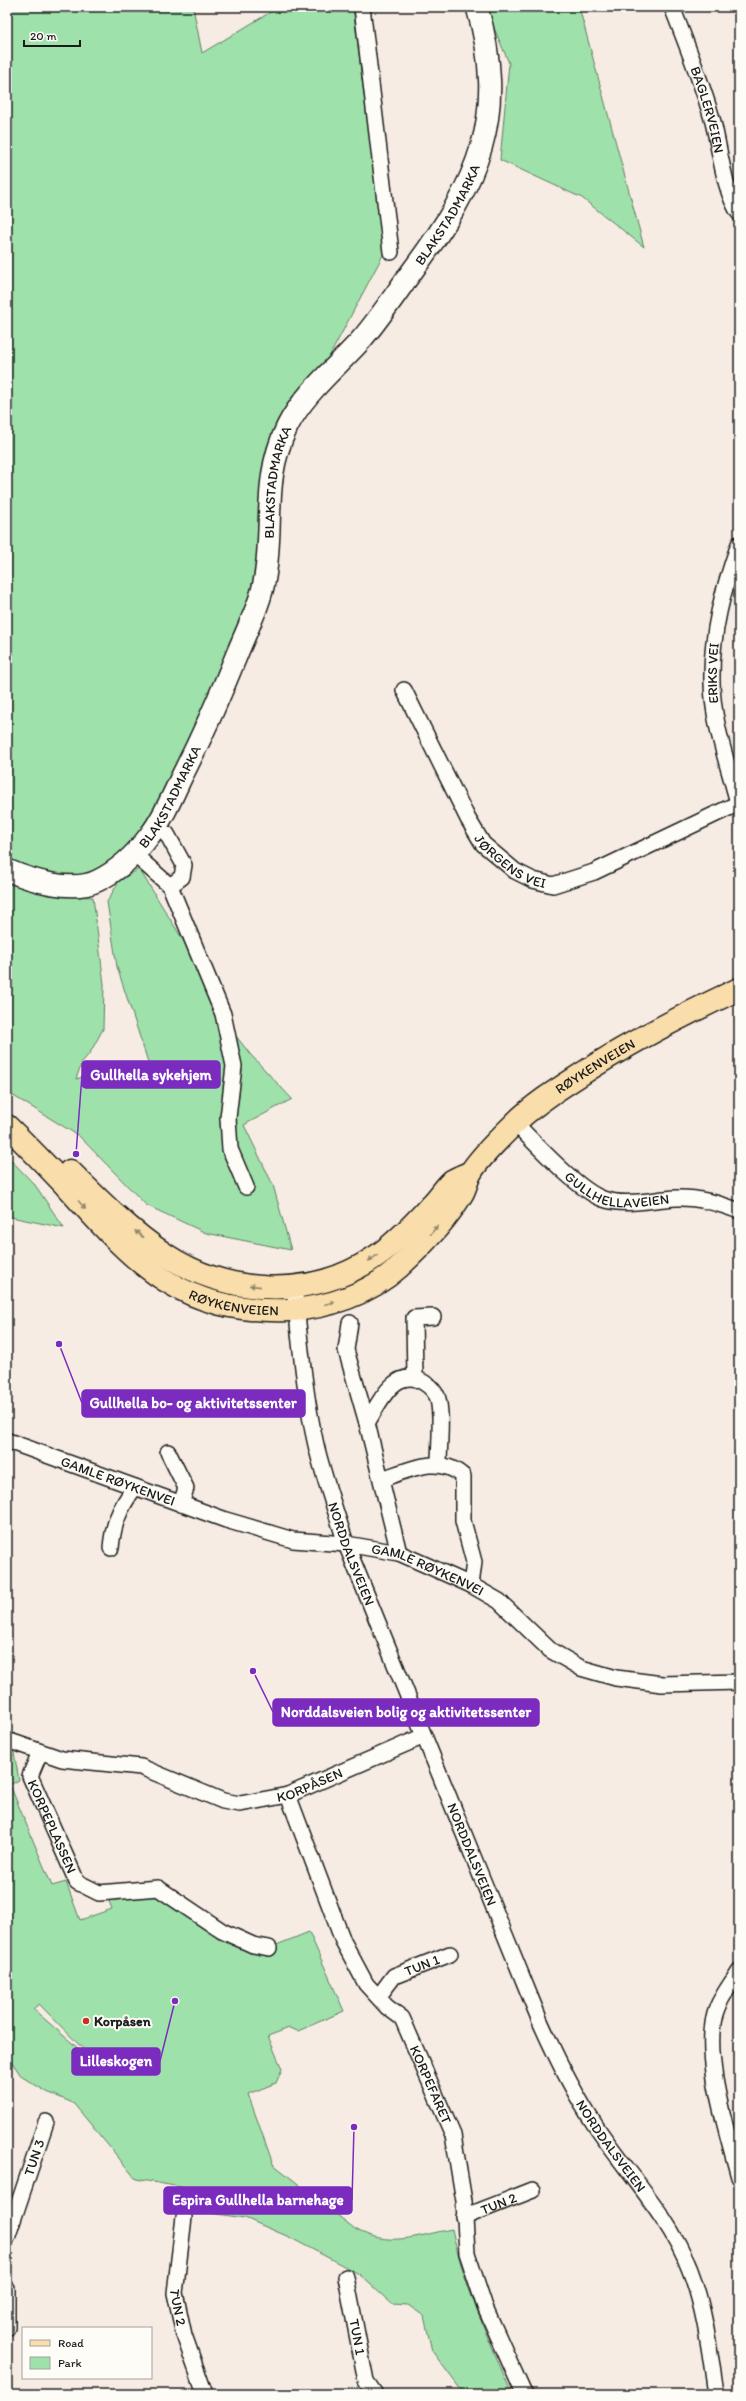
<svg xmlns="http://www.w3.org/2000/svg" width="746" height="2401" viewBox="0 0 746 2401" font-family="Itim,sans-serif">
  <rect width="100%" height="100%" fill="#f7ece3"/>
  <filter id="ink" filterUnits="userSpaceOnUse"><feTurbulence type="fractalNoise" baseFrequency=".025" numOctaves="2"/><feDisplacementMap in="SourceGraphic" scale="8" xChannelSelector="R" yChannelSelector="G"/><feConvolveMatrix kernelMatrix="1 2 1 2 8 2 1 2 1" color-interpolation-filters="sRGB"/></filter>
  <g filter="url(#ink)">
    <!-- green -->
    <path fill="#9fe1ab" stroke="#5e7e64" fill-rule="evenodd" d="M7 7H193L202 53 279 7H353L384 253 291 429 249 622 164 819 80 886 7 864Z
      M485 7H579L644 247 582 198 500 160 509 63Z
      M139 869 193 956 211 1004 250 1054 292 1099 244 1125 273 1185 291 1250 206 1233 146 1205 79 1136 7 1092V877L47 895 93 897 104 984 103 1029 90 1053 82 1062 76 1079 123 1065 150 1068 117 967 107 902 119 881Z
      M7 1156 35 1185 64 1228 11 1217 7 1214Z
      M7 1740 12 1742 19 1780 10 1785 52 1886 66 1882 80 1920 112 1909 106 1893 158 1888 269 1948 309 1932 344 2011 298 2031 289 2028 268 2036 282 2069 276 2083 248 2094 273 2164 355 2229C390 2248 415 2236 452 2229 464 2286 489 2340 512 2394H464L432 2351 424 2316 408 2305 392 2304 359 2274 289 2237 245 2218 209 2213 186 2188 136 2179 73 2103 47 2092 22 2077 7 2055ZM39 2004 102 2068V2069L33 2009Z"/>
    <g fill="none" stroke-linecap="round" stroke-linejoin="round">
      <!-- minor casing -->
      <g stroke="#1c1c1c" stroke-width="18">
        <g id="minor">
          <path d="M362 7 391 252"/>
          <path id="s1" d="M672 7C687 45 702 83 713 122 720 150 724 191 739 213"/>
          <path id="s2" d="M404 690 468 819 483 844 515 871 533 880 553 885 594 872 739 803"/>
          <path id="s3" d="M738 803C728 764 712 721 712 681 711 633 723 589 739 544"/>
          <path d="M167 834 184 865 182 877 170 886"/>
          <path d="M134 854 170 886 223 1014 234 1066 228 1118 230 1149 246 1187"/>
          <path id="s4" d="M515 1123C535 1143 578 1190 603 1199 626 1207 653 1199 676 1198 698 1197 719 1203 739 1211"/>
          <path id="s5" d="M294 1287C300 1339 304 1393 316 1445 324 1479 336 1511 346 1544L540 2021C556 2057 573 2092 595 2125 627 2173 669 2215 690 2270 705 2309 710 2353 716 2394"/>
          <path d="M350 1323 346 1350 367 1423 399 1553"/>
          <path d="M415 1378 414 1318 433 1317"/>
          <path d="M367 1423C378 1405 393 1369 419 1380 426 1383 433 1389 437 1396 443 1412 439 1446 439 1464"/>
          <path id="s6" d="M8 1441 226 1520 293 1540 346 1544 399 1553 471 1585 499 1601 550 1650 581 1668 616 1678 662 1684 739 1682"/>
          <path d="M168 1452 186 1488 181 1504"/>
          <path d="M382 1479C409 1470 439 1454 463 1476V1521L474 1562 471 1585"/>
          <path d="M111 1548C113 1524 120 1507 135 1487"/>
          <path id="s7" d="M7 1740 62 1759 141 1767 223 1801 240 1804 288 1795 424 1736"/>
          <path id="s8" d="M40 1752 30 1776 77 1882 99 1893 158 1888 222 1931 253 1945 269 1948"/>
          <path id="s9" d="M288 1795 343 1941 366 1984 387 2007 402 2018 453 2135 464 2201 467 2253 485 2307 524 2394"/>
          <path d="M739 1971C732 1983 722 1995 717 2008 700 2050 728 2135 739 2177"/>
          <path id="s10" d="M379 1996 394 1976 450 1954"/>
          <path id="s11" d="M184 2217 175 2293 184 2335 205 2394"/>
          <path id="s12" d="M464 2217 533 2190"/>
          <path id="s13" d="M7 2238 46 2122"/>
          <path id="s14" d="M346 2277 366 2381 375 2394"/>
          <path d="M7 2288V2328"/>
        </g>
      </g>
      <!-- secondary casing -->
      <g stroke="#1c1c1c" stroke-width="24">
        <g id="secondary">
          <path id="s15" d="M7 870C30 880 72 893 97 881 118 871 136 854 150 835 163 819 172 797 181 778 202 737 220 696 237 654 247 629 261 603 265 577 274 523 262 479 287 427 304 393 336 368 361 340 380 318 396 293 413 270 478 182 509 117 477 7"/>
        </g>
      </g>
      <!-- primary casing -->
      <g stroke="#1c1c1c" stroke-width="25">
        <g id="primary">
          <path id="s16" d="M7 1126C27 1145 46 1165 65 1185 134 1261 177 1314 289 1310 328 1308 369 1294 399 1267 422 1246 446 1221 462 1194 466 1187 467 1179 471 1172 480 1157 501 1137 514 1124 532 1106 555 1091 577 1077 628 1043 683 1015 739 989"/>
          <path d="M70 1171C100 1201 131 1232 166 1255 227 1295 310 1300 372 1259 394 1245 413 1225 430 1206 438 1199 444 1188 452 1181 458 1177 465 1175 471 1172"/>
        </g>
      </g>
      <!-- minor -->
      <use href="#minor" stroke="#fdfcf7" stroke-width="15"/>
      <!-- secondary -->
      <use href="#secondary" stroke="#fdfcf7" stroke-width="21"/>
      <!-- primary -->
      <use href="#primary" stroke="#f9deab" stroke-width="22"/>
    </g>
    <!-- one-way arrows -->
    <defs><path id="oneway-solid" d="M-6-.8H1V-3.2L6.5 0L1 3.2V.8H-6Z"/></defs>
    <g fill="#96876b">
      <use href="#oneway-solid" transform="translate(82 1205) rotate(49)"/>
      <use href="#oneway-solid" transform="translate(434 1230) rotate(-51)"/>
      <use href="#oneway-solid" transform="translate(139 1234) rotate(-141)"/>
      <use href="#oneway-solid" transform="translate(373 1258) rotate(146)"/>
      <use href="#oneway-solid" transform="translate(255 1286) rotate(-174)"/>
      <use href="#oneway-solid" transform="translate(330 1303) rotate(-15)"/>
    </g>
  </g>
  <!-- markers -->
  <circle fill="#c8321e" stroke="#fdfcf7" stroke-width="1.5" cx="86" cy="2021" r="4"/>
  <g text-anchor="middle" stroke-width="4" stroke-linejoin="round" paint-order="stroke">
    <!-- street labels -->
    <g font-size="14" fill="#1c1c1c" stroke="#fdfcf7">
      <text dy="5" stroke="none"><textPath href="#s1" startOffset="109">BAGLERVEIEN</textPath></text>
      <text dy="5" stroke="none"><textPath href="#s15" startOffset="867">BLAKSTADMARKA</textPath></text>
      <text dy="5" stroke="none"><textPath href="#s15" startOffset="543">BLAKSTADMARKA</textPath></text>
      <text dy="5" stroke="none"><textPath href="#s3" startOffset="133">ERIKS VEI</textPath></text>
      <text dy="5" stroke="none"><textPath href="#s15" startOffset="207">BLAKSTADMARKA</textPath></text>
      <text dy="5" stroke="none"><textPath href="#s2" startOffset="206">JØRGENS VEI</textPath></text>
      <text dy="5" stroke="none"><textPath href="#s16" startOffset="756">RØYKENVEIEN</textPath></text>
      <text dy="5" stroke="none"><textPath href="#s4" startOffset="128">GULLHELLAVEIEN</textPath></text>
      <text dy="5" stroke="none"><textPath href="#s16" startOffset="295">RØYKENVEIEN</textPath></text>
      <text dy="5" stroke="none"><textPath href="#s6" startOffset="117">GAMLE RØYKENVEI</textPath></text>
      <text dy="5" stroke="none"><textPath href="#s5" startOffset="274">NORDDALSVEIEN</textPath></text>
      <text dy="5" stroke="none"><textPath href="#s6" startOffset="441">GAMLE RØYKENVEI</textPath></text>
      <text dy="5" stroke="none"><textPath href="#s7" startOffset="316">KORPÅSEN</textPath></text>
      <text dy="5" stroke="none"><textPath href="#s8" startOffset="81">KORPEPLASSEN</textPath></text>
      <text dy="5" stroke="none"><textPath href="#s5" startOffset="598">NORDDALSVEIEN</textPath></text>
      <text dy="5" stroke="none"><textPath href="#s10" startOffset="55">TUN 1</textPath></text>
      <text dy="5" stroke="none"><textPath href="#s9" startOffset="327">KORPEFARET</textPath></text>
      <text dy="5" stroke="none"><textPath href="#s5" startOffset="922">NORDDALSVEIEN</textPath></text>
      <text dy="5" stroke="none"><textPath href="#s13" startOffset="85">TUN 3</textPath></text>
      <text dy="5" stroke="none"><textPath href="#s12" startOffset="37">TUN 2</textPath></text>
      <text dy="5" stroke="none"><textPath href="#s11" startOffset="91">TUN 2</textPath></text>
      <text dy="5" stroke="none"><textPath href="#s14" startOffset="61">TUN 1</textPath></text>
    </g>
    <!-- poi labels -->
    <g font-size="14" font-weight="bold" fill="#1c1c1c" stroke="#fdfcf7" text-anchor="start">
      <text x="94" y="2026">Korpåsen</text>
    </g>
  </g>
  <!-- callouts -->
  <path fill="none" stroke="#7b2cbf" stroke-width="1.5" d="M76 1154L82 1075M59 1344L82 1403M253 1671L273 1712M175 2001L160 2061M354 2127L352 2200"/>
  <g fill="#7b2cbf" stroke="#fdfcf7" stroke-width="1.5">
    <circle cx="76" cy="1154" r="4"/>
    <circle cx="59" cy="1344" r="4"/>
    <circle cx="253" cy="1671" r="4"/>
    <circle cx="175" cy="2001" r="4"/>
    <circle cx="354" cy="2127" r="4"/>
  </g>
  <g fill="#7b2cbf" stroke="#7b2cbf" stroke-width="1.5">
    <rect x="82" y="1061" width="138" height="27" rx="4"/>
    <rect x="82" y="1390" width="223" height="27" rx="4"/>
    <rect x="273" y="1699" width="266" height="27" rx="4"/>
    <rect x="72" y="2048" width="88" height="27" rx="4"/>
    <rect x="164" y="2187" width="188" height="27" rx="4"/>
  </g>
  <g font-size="15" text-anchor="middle" font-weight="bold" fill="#fff">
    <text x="151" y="1080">Gullhella sykehjem</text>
    <text x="193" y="1408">Gullhella bo- og aktivitetssenter</text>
    <text x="406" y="1717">Norddalsveien bolig og aktivitetssenter</text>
    <text x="116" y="2066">Lilleskogen</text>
    <text x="258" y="2205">Espira Gullhella barnehage</text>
  </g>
  <!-- margin -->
  <rect width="746" height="2401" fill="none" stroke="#fdfcf7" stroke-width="24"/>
  <rect x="12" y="12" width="722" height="2377" fill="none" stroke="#1c1c1c" stroke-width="1.5" filter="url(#ink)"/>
  <!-- legend -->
  <rect x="22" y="2327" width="130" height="52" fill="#fdfcf7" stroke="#a3a29f"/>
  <rect x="30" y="2340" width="20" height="6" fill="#f9deab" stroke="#a3a29f"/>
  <text x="58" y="2347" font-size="12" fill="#1c1c1c">Road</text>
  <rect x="30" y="2357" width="20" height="12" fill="#9fe1ab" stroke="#a3a29f"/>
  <text x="58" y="2367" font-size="12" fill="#1c1c1c">Park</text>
  <!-- scale -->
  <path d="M24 40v6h56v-6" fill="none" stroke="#1c1c1c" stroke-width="2"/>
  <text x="30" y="40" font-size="12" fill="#1c1c1c" stroke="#fdfcf7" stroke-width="3" paint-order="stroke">20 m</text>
</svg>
